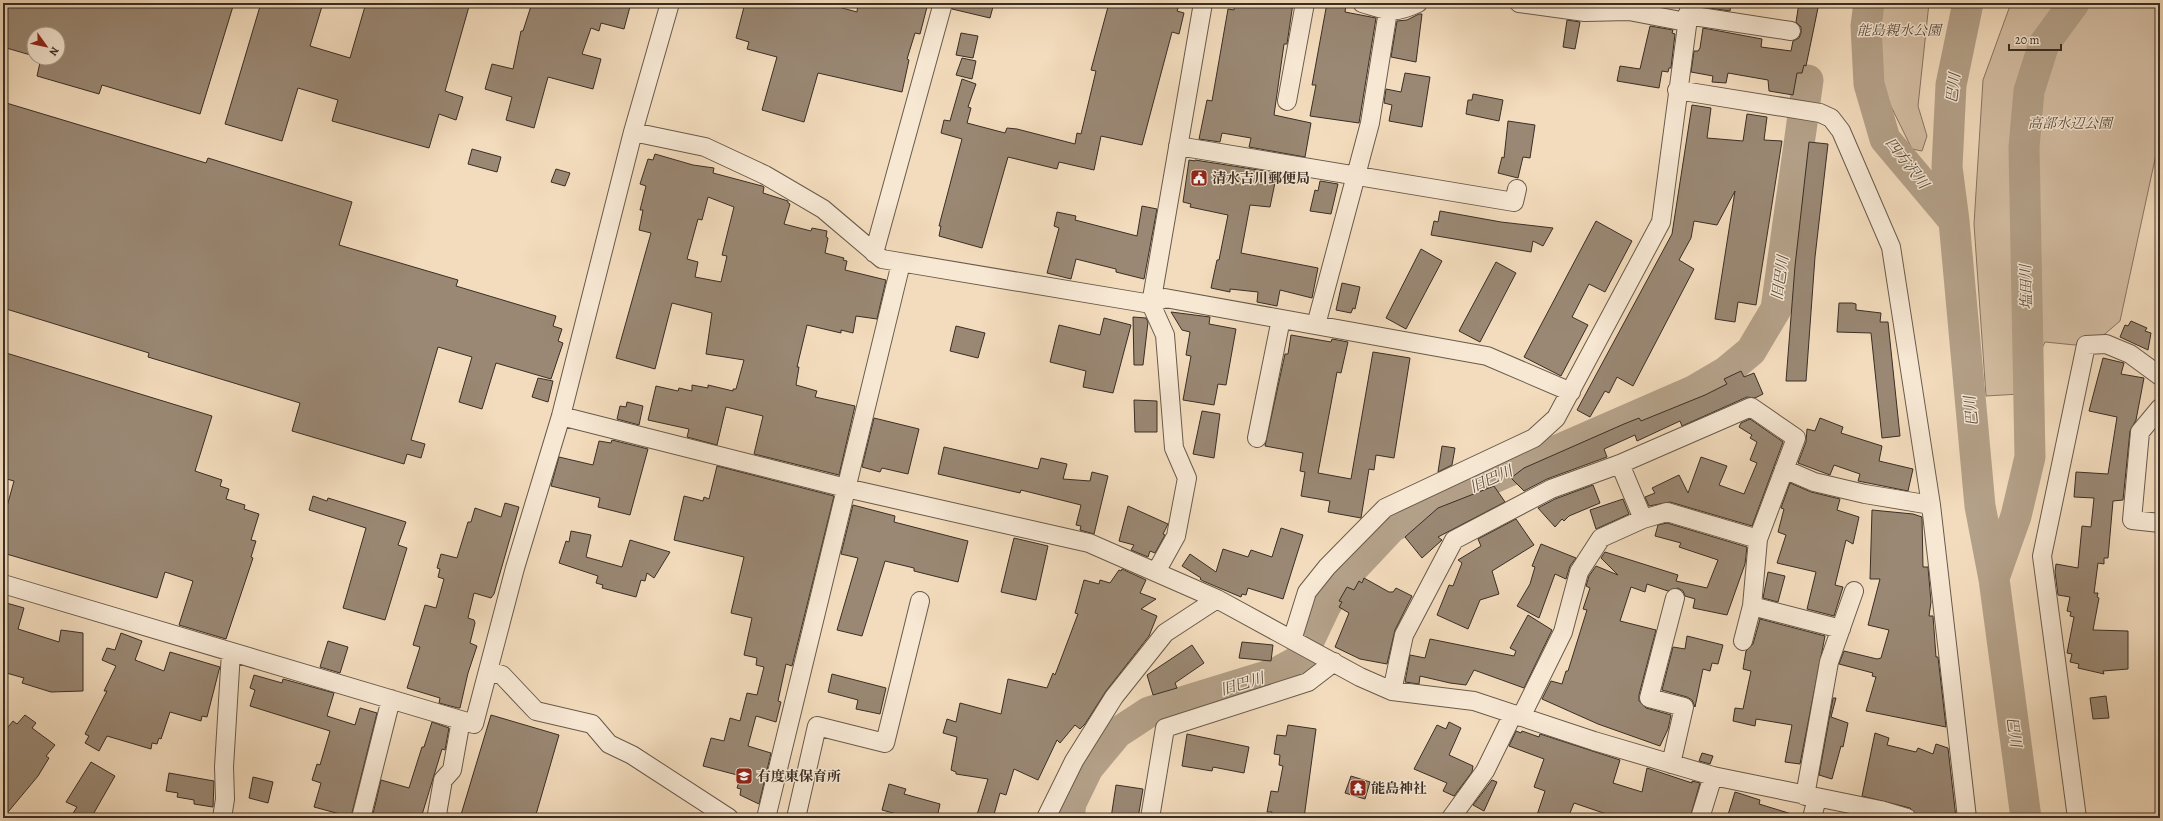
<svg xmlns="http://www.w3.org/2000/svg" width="2163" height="821" viewBox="0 0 2163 821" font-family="Alegreya,'Noto Serif JP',serif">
  <rect width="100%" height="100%" fill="#f3dcbd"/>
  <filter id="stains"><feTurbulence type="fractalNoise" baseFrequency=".005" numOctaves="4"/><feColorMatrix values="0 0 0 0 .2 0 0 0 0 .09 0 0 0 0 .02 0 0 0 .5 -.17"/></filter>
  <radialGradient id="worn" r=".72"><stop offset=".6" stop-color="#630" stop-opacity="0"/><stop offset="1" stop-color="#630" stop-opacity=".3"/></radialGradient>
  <!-- green -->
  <path fill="#d4bea3" stroke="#877664" d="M1874 3H1929L1918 106 1927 136 1922 151 1912 149 1876 76 1872 11Z
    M2011 3H2160V136L2120 321 2099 339 2075 345 2045 342 2020 394 1986 396 1974 224 1983 80Z"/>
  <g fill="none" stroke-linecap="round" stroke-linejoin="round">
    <!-- river -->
    <path stroke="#b4a189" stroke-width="31" d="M1869 3 1866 26 1869 84 1885 139 1954 221
      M1968 3 1951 85 1947 167 1954 221 1980 506 1994 579 2026 818
      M1994 578 2016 516 2030 457 2024 147 2029 91 2044 44 2074 3
      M1069 818 1071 803 1088 768 1117 733 1149 712 1276 673 1300 660 1326 605 1345 577 1392 527 1443 500 1693 391 1727 371 1751 351 1776 309 1808 80"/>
  </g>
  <!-- building -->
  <path fill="#9a8874" stroke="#3a2e25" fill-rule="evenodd" d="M3 3H234L200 114 102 85 99 94 37 76 41 58H58V34H34V56L3 47Z
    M261 3H323L310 46 350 58 366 3H470L445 91 463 97 456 120 439 114 429 148 332 121 338 100 298 88 282 141 225 124Z
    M532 3H631L624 29 601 23 599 31 591 28 582 54 601 59 593 89 548 77 534 128 506 120 512 97 485 89 492 64 513 69 521 31H523Z
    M745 3H824L857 12 858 3H928L920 34 915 33 907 59 909 60 902 92 818 73 804 122 762 110 777 57 747 49 749 42 736 38Z
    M953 3H994L990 18 952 9Z
    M1109 3H1180L1177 11 1184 13 1179 34 1172 32 1142 145 1101 136 1094 170 1059 162 1057 169 1008 157 982 248 939 236 941 226H939L962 139 941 133 944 120 950 121 962 79 976 84 968 107 971 108 967 123 1005 133 1007 128 1017 129 1075 144 1077 133 1081 134 1096 71 1091 70Z
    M1235 3 1270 6 1271 3H1293L1287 44H1284L1274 115 1311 123 1305 157 1249 147 1251 138 1222 133 1220 142 1199 139 1207 100 1212 101 1228 9 1234 10Z
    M1327 3 1346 5 1345 12 1376 18 1359 123 1310 116 1316 85H1312Z
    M1709 3H1731L1730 11 1709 8Z
    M1799 3H1819L1806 66 1804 65 1802 73H1797L1793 95 1769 91 1768 80 1728 73 1726 83 1712 82 1713 76 1691 72 1694 51H1698L1700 48 1703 28 1762 39 1761 47 1791 51 1793 41 1799 38 1801 33V27L1796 22Z
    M1419 14H1422L1416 62 1391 57 1397 21 1407 20Z
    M1567 20 1580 22 1575 49 1563 47Z
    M1650 26 1673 30 1672 33 1675 34 1671 68H1669L1668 72 1662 71 1659 88 1617 81 1620 66 1640 69Z
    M961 33 978 36 973 58 956 55Z
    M962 58 976 61 972 79 956 75Z
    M1405 73 1430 77 1422 127 1389 121 1392 105 1384 103 1386 89 1401 92Z
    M1473 94 1503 100 1499 121 1466 114 1468 100H1472Z
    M3 102 206 163 208 158 352 202 339 245 458 280 456 286 556 316 553 326 562 329 558 341 563 343 551 379 496 363 482 409 459 402 472 357 438 347 411 440 425 444 421 458 407 454 404 464 292 431 300 403 148 357 149 353 3 308Z
    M1692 105 1711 108 1707 138 1743 141 1747 114 1767 117 1764 140 1782 141 1756 305 1738 302 1735 322 1715 319 1735 191 1717 225 1694 221 1691 238 1679 260 1694 269 1633 386 1617 377 1609 393 1605 391 1590 417 1577 410 1672 234Z
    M1508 121 1535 125 1530 158 1523 157 1518 178 1498 173 1502 157 1504 158Z
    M1809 142 1828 144 1815 257 1806 381H1786L1795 266Z
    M472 149 501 157 497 172 468 164Z
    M655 154 693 165 714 168 713 173 762 186 764 187 763 193 788 201V203L790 204 784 224 811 231 812 228 827 231 826 237 828 238 825 253 844 258 843 260 847 261 845 270 886 280 877 319 856 316 853 333 841 330V333L807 325 797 367H799L796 385 817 391 815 397 855 406 839 475 754 454 763 416 726 407 717 445 687 437 689 429 648 420 656 386 678 391 679 388 692 391V385L708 388V385L733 391V389H736L744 360 706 354 712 313 672 303 655 369 616 358 651 233 639 230 643 210H640L646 186 640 184 648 159 653 160ZM708 197 734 207 722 255 727 256 721 282 695 277 698 262 687 259 698 219 702 220Z
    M1189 160 1195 161V160L1277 173 1270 207 1250 205 1241 253 1318 268 1312 298 1280 290 1277 306 1257 302 1258 292 1230 289V292L1211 288 1217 260H1219L1228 215 1190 207 1191 204 1183 202Z
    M556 169 570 173 565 186 551 182Z
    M1320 181 1338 184 1331 214 1310 211 1315 190 1318 191Z
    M1142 206 1157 209 1144 279 1116 272V269L1076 259 1071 279 1047 273 1059 228 1054 226 1057 212 1076 216 1075 220 1137 236Z
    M1440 211 1501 222 1553 228 1543 246 1533 241 1531 252 1431 235 1434 221 1438 222Z
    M1596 221 1632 241 1605 292 1589 284 1572 317 1588 325 1561 376 1524 357Z
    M1421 249 1442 261 1406 329 1386 318Z
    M1496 262 1516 273 1480 342 1459 331Z
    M1342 283 1360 287 1355 309 1353 308 1351 313 1336 310Z
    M1839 303H1852L1856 304V310L1881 313 1880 322H1888L1900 436 1882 438 1871 333 1837 332Z
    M1171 312 1210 317 1209 324 1236 329 1226 385 1218 384 1214 405 1183 400 1191 356 1186 355 1190 332 1182 330Z
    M1133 317 1146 318 1148 322 1143 365H1134Z
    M1104 318 1131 325 1113 393 1083 387 1086 371 1050 362 1059 325 1100 335Z
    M2131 321 2147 328 2145 331 2151 333 2148 350 2120 337 2125 325 2128 326Z
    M956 326 985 333 978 358 950 351Z
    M1291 335 1331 342 1332 339 1348 342 1341 373 1337 372 1318 473 1351 479 1373 352 1410 358 1394 458 1376 455 1374 470 1369 469 1361 518 1328 512 1330 501 1301 496 1305 472 1300 471 1303 453 1265 446 1285 354H1288Z
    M3 352 212 416 195 471 222 480 220 486 229 489 226 499 245 505 244 509 259 514 251 540 256 541 251 557 253 558 226 639 179 625 193 581 165 572 157 598 3 553V521L14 481 3 478Z
    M2103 358 2124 363 2121 374 2144 378 2136 420 2130 431 2123 500 2113 501 2108 558H2104V564L2098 563 2094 593H2098L2097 597 2099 598 2093 630 2128 631V669L2103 671 2104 674 2078 668 2079 664 2070 662 2072 654 2067 653 2074 617 2070 616 2071 612 2067 611 2070 597 2058 595 2055 572 2056 564 2078 568 2082 526 2091 527 2094 498 2074 497 2076 472 2108 474 2117 417 2089 411Z
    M1741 371 1744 377 1754 373 1763 394 1755 398 1747 397 1682 426 1680 421 1637 441 1635 435 1604 449 1607 457 1547 479 1524 491 1511 478 1524 468 1624 424 1639 418 1641 421 1705 395 1727 384 1724 379Z
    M538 378 553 381 548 402 532 397Z
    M1134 400 1157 401V432H1135Z
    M627 402 643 406 639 425 617 419 620 406 626 407Z
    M1202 411 1220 414 1214 458 1193 454Z
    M874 418 919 429 908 474 882 468 880 472 862 467Z
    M1820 418 1843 427 1841 433 1882 446 1879 461 1913 469 1908 491 1858 481 1860 474 1834 465 1830 475 1798 463 1806 442 1807 429 1815 431Z
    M1750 419 1783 442 1752 526 1670 502 1649 506 1645 497 1655 493 1652 488 1679 475 1688 493 1701 457 1727 466 1719 485 1744 494 1757 463 1750 460 1757 442 1750 438 1752 435 1739 427 1741 423Z
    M612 440 648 449 630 515 598 507 600 498 551 486 559 457 593 465 599 441 611 443Z
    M1442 446 1455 448 1452 465 1438 472Z
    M944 447 1038 469 1041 458 1067 464 1063 479 1090 481 1092 472 1108 476 1094 534 1080 530 1081 526 1076 525 1081 505 1021 490 1020 493 938 474Z
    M717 466 834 496 792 666 786 664 778 701 781 702 776 722 756 716 748 746 771 753 759 804 740 795 741 789 737 788 741 776 703 766 711 738 724 741 730 718 740 721 747 693 757 695 764 667 756 665 757 658 744 655 752 618 731 613 744 557 674 540 684 496 703 501 704 497 709 499Z
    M1790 483 1811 492 1840 499 1837 510 1859 517 1853 544 1846 540 1835 585 1843 587 1834 616 1807 609 1816 572 1777 563 1786 535 1778 532 1784 509 1781 508Z
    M1593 485 1600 503 1569 516 1564 521 1562 519 1555 527 1538 508 1555 499Z
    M1494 486 1505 502 1438 537 1442 540 1422 558 1405 537 1438 508Z
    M313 496 327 501 328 498 406 522 398 545 407 548 385 620 343 608 366 528 309 510Z
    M1623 499 1629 514 1596 529 1590 510Z
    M505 503 519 507 494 594 491 598 474 593 468 618 474 620 475 623 470 643 477 646 468 673 460 708H458L439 703 440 698 407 688 420 647 413 645 425 605 436 608 444 579 438 577 440 569 437 568 441 554 457 558 468 522H471L475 508 501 517Z
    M853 505 895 516 894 522 968 541 958 582 914 571V568L885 561 862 636 837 630 858 558 841 554Z
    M1128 506 1168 524 1163 534 1165 535 1155 553 1150 551 1148 557 1131 550 1134 545 1119 541Z
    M1872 510 1913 514 1922 517 1923 567H1928L1931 602 1929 616H1933L1936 657H1938L1946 727 1866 711 1876 677 1872 676 1873 673 1839 664 1844 651 1877 659 1881 658 1889 630 1868 625 1880 579H1870Z
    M1516 519 1534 545 1492 571 1499 594 1480 600 1468 629 1437 615 1449 585 1453 586 1462 563 1458 560 1481 546 1478 539Z
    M1667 523 1747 547 1745 564 1727 615 1693 608 1695 599 1685 596 1683 591 1678 588 1668 591 1647 584 1645 592 1631 587 1620 621 1656 630 1639 695V701L1646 708 1671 715 1668 729 1660 746 1598 724 1542 699 1551 681 1562 684 1566 671H1568L1587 610 1583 609 1590 588 1586 586 1589 576 1596 566 1618 575 1601 558 1605 552 1678 575 1676 581 1707 588 1718 560 1679 547 1681 543 1655 536 1658 525Z
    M1281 528 1303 535 1283 599 1248 588 1246 595 1242 594 1241 597 1203 581 1200 579 1201 578 1182 566 1190 554 1216 572 1223 549 1248 557 1251 550 1272 557Z
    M571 531 591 535 586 557 622 567 630 540 670 552 654 578 647 573 645 581 641 580 636 597 602 588 603 585 596 583 598 576 559 563 566 541 569 542Z
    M1014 538 1048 546 1036 600 1001 592Z
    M1541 544 1576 558 1570 566 1566 579 1555 574 1539 618 1517 606 1530 584 1535 567 1532 566Z
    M1122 569 1146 580 1140 593 1156 599 1141 609 1157 616 1149 636 1106 691 1085 724 1080 729 1075 725 1060 743 1057 740 1038 780 1014 769 1006 795 1000 793 993 818H976L988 779 956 774V772L951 770 957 737 943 733 947 719 956 722 960 703 1001 714 1008 679 1047 688 1053 673 1055 675 1078 614 1075 613 1084 580 1099 584 1100 580 1110 583 1119 570 1121 571Z
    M1768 572 1785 576 1778 602 1763 598Z
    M1364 578 1389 592H1393L1396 588 1412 596 1395 630 1387 664 1360 659 1335 647 1349 613 1339 607 1342 602 1339 601 1347 587 1354 590 1359 581 1362 583Z
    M3 602 24 608 18 629 59 642 61 630 83 633V691L51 692 22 683 24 678 3 672Z
    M1528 615 1552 630 1524 688 1474 670 1466 685 1450 683 1420 676 1419 684 1405 682 1410 655 1425 658 1430 639 1514 656 1516 651 1510 648Z
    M1760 619 1825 636 1800 764 1785 762 1792 725 1756 719 1755 726 1733 721 1735 708 1743 709 1751 671 1743 669 1746 651 1753 644Z
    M121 633 142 641 135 660 164 671 170 652 220 667 219 670 207 717 202 716 201 721 170 712 161 739 159 738 157 744 152 743 151 749 107 736 99 751 85 743 89 736 85 734 107 691H104L116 666 102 660 107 648 115 650Z
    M1687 636 1723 645 1718 664 1712 663 1710 671 1703 669 1695 707 1692 700 1687 697 1662 690 1673 647 1685 649Z
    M328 641 348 647 340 673 320 667Z
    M1242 642 1273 645 1271 661 1239 658Z
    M1192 645 1204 663 1175 683 1177 688 1153 695 1147 675Z
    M832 674 886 688 880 714 856 709 858 700 828 692Z
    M254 675 282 683 283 679 334 693 327 716 355 725 360 708 377 713 351 817 314 807 321 783 312 780 317 764 320 765 330 731 250 706 255 690 250 688Z
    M2106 696 2109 718 2093 719 2090 698Z
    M1833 698H1836L1831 717 1848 723 1843 747 1841 746 1832 779 1819 775Z
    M25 715 36 723 32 728 55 745 46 756 49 758 38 776 3 818V733L13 721 17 724Z
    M491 715 559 735 535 818H460Z
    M432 722 449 728 445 750 442 749 421 818H372L381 780 409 788 422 747H424Z
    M1449 722 1461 728 1449 755 1473 766 1472 772 1454 796 1443 791 1447 783 1414 769 1437 725 1446 729Z
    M1288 725 1316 729 1304 818H1271L1272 812H1267L1271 791 1278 792 1283 766 1279 765 1280 755 1274 754 1277 735 1286 736Z
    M1516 731 1521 733 1522 731 1539 737 1540 734 1620 760 1613 783 1642 792 1647 768 1692 783V781L1700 783 1690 818H1618L1574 803 1568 818H1536L1545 791 1534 787 1544 759 1509 746Z
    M1875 733 1889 738 1887 745 1916 752 1918 748 1933 754 1936 744 1948 748 1956 818H1930L1916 814 1910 808 1862 796Z
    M1187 734 1249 747 1244 773 1213 767 1212 771 1182 766Z
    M1702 753 1713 756 1710 764 1699 761Z
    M91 762 115 776 91 818H70L77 807 66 802Z
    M169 773 214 781 213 807 194 804V800L177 797 178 793 166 791Z
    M1351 776 1370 782 1365 799 1345 793Z
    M253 777 273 782 268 803 249 798Z
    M1492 780 1497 782 1484 811 1473 805Z
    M889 784 906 789 904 794 940 804 937 818H911L882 810Z
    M1116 785 1143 789 1138 818H1111Z
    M1735 792 1760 800 1759 804 1795 815 1794 818H1727Z"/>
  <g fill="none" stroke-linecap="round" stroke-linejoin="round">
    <!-- street casing -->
    <g stroke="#685a4b" stroke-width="20">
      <path id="street" d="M1362 3C1389 11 1392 15 1418 3
        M1519 3 1585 12 1629 11 1686 22
        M1687 15 1791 31
        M1677 90 1820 113 1831 118 1841 131 1891 247 1931 505 1967 818
        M1287 101 1305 3
        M633 132 705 147 765 175 823 209 882 259 1151 304 1165 298 1487 356 1571 392
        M1178 146 1514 202 1517 189
        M874 253 943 3
        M1316 325 1370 123 1388 11
        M2160 408 2140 432 2132 520 2160 523
        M561 416 846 488 1089 543 1217 599 1360 677 1392 691 1474 701 1594 741 1713 776 1880 810 1907 818
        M1257 438 1281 319
        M1620 464 1643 519
        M1784 469 1814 482 1865 494 1931 505
        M1156 572 1176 536 1187 478 1174 448 1165 335 1151 304 1203 3
        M3 584 474 724 515 568 561 416 633 132 670 3
        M1752 606 1841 629
        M1292 640 1307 592 1327 567 1385 508 1534 438 1556 418 1661 222 1690 3
        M488 671 502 675 536 711 592 724 609 744 632 755 729 818
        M1392 691 1404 635 1454 540 1551 489 1620 464 1751 407 1796 438 1758 539 1752 606 1743 641
        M1521 717 1563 632 1579 572 1601 538 1643 519 1667 512 1758 539
        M1671 764 1684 707 1649 698 1675 598
        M1805 796 1829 662 1854 591
        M222 818 225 799 224 767 231 652
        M361 818 391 699
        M440 818 437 814 443 780 452 770 461 720
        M766 818 901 263
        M796 818 817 726 885 743 920 601
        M1046 818 1074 761 1114 697 1165 633 1217 599
        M1150 818 1165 728 1308 682 1334 662
        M1451 818 1485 771 1513 714
        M1700 818 1713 776
        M1812 818 1817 798
        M2077 818 2042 556 2086 345 2106 344 2130 354 2160 376"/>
    </g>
    <!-- street -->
    <use href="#street" stroke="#f7e8d4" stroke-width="18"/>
  </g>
  <!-- icons -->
  <defs>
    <g id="civic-square" transform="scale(0.9)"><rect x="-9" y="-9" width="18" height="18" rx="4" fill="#8f2418" stroke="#f7e8d4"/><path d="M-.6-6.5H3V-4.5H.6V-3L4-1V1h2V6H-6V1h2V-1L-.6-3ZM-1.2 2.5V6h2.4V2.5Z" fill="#fff"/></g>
    <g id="school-square" transform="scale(0.9)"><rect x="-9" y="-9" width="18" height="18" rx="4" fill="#8f2418" stroke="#f7e8d4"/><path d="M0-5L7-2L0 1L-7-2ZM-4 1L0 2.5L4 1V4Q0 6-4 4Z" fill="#fff"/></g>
    <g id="temple-square" transform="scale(0.9)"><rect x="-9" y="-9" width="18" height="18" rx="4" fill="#8f2418" stroke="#f7e8d4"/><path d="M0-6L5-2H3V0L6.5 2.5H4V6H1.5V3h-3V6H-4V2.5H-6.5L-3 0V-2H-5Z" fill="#fff"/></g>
  </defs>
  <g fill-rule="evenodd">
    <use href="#civic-square" x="1199" y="178"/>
    <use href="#school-square" x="744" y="776"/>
    <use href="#temple-square" x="1358" y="788"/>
  </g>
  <g text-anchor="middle" stroke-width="3" stroke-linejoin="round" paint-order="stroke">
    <!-- park labels -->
    <g font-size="14" font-style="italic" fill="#594b3e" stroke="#f7e8d4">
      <text x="1899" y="35">能島親水公園</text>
      <text x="2070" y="128">高部水辺公園</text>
    </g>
    <!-- poi labels -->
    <g font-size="14" font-weight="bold" fill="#3a2e25" stroke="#f7e8d4" text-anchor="start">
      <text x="1212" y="183">清水吉川郵便局</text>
      <text x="757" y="781">有度東保育所</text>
      <text x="1371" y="793">能島神社</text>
    </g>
    <!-- water labels -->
    <g font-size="15" font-style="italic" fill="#584b3e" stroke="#f7e8d4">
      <text transform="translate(1953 88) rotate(-83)" y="5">巴川</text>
      <text transform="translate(1907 163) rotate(52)" y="5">四方沢川</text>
      <text transform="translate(1780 278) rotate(-82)" y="5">旧巴川</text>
      <text transform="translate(2026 287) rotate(-91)" y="5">塩田川</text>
      <text transform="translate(1971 411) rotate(-96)" y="5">巴川</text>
      <text transform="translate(1491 479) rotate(-24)" y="5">旧巴川</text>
      <text transform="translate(1242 684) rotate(-17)" y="5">旧巴川</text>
      <text transform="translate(2014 732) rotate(82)" y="5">巴川</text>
    </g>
  </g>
  <!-- margin -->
  <rect width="2163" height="821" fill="none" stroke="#f3dcbd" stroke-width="16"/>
  <rect x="4" y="4" width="2155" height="813" fill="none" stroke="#3a2e25" stroke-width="2"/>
  <rect x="8" y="8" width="2147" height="805" fill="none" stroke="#3a2e25"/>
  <!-- north arrow -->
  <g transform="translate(46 46) rotate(123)"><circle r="19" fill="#f7e8d4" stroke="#ab9e8e"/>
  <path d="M0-3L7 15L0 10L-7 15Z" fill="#8f2418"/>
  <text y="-6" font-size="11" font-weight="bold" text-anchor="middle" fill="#3a2e25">N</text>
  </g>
  <!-- scale -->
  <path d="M2009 44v6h52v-6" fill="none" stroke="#3a2e25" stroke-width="2"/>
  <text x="2015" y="44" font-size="12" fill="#3a2e25" stroke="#f7e8d4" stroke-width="3" paint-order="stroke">20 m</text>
  <rect width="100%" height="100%" filter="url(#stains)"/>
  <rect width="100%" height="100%" fill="url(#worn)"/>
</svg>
